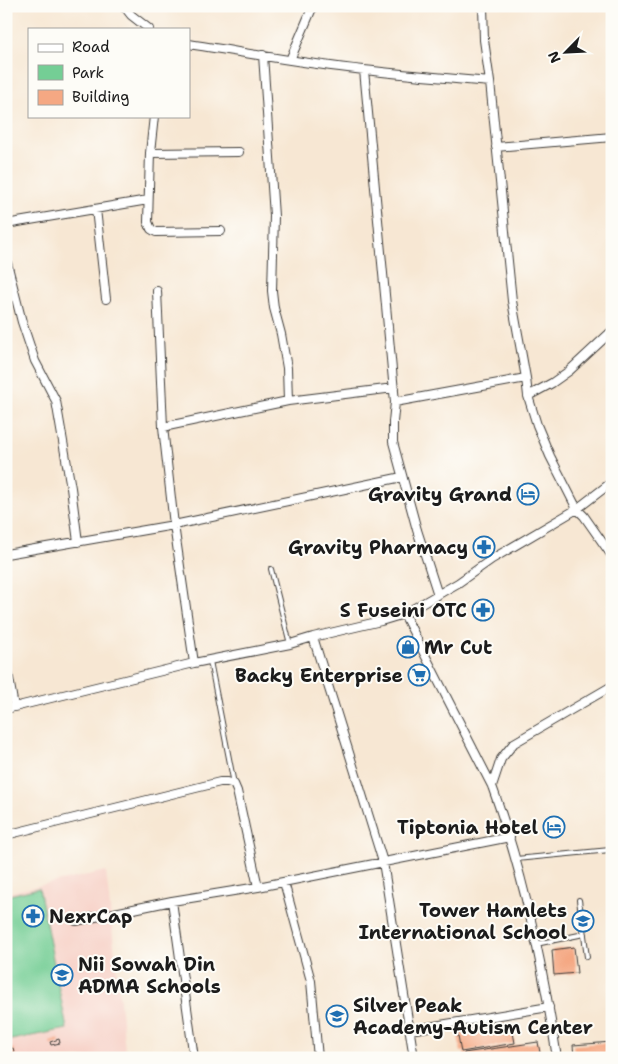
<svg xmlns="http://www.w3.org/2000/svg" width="618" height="1064" viewBox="0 0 618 1064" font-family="'Shantell Sans',sans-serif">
  <rect width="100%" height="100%" fill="#fdfcf7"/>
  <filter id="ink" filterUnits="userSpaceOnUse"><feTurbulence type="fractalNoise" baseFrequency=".02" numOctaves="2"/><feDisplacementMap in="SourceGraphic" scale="10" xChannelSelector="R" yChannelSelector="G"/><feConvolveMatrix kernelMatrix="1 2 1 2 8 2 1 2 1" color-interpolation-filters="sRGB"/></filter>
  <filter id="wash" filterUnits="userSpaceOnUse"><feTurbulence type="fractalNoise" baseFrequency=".0096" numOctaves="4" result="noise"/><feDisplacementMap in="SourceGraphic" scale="20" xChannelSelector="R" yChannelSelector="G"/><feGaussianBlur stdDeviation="1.12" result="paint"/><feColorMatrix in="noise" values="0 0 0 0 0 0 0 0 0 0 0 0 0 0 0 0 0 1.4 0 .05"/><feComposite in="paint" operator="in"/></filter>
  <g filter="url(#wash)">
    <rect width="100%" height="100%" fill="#f7e7d3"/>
    <!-- built -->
    <path fill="#f7d1c7" d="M106 871 126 1058H6V893Z"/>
    <!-- green -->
    <path fill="#74ce95" stroke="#487558" d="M39 888 67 1029 6 1041V896Z"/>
    <g id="blocks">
      <!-- building -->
      <path fill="#f5a883" d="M574 947 577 973 554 975 552 950Z
        M511 1022 515 1043 461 1052 457 1030Z
        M59 1039 60 1043 51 1045 50 1042Z
        M538 1042 541 1058H464V1053Z
        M612 1042V1058H574L573 1045Z
        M13 1048 16 1058H6V1050Z"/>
    </g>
  </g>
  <g filter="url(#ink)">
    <use href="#blocks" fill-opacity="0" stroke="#3d3a37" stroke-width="1"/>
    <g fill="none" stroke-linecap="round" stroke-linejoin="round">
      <!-- lane casing -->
      <g stroke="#3d3a37" stroke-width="6">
        <path id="lane" d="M271 569 290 644
          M210 661 234 784
          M516 859 610 850 612 835
          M579 900 587 957
          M536 944 584 934"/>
      </g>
      <!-- street casing -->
      <g stroke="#3d3a37" stroke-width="10">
        <path id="street" d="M124 6 131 15 149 29
          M483 6 484 40 490 82 512 301 526 378 528 396 537 425 550 456 577 509 584 516 612 556
          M189 44C247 53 305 64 364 70 406 75 448 78 490 82
          M263 55 274 216 272 291 274 308 281 334 287 368 288 401
          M290 60 313 6
          M364 70 395 402 393 422V442L417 530 438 595
          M154 116 150 153 148 222 151 229 156 232 221 231
          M496 147 612 137
          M150 153 239 152
          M96 209 106 299
          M6 224 148 200
          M6 259 22 322 35 361 56 401 71 488 78 542
          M157 291 163 427 174 525 194 663
          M528 396 552 383 569 371 612 331
          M395 402 526 378
          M163 427 288 401 394 388
          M6 554 174 525 402 477
          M404 614 492 786C524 874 543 966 557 1058
          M313 637 383 862 414 1058
          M6 661 14 707
          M6 709 194 663 290 644 313 637 381 621 404 614 458 583 492 559 577 509 612 482
          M492 786 501 759 514 743 612 686
          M6 835 220 782H227L234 784 237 791 258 887
          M284 882 311 981 318 1058
          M172 901 194 1058
          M76 921 172 901 258 887 510 837
          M410 1030 549 1007"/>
      </g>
      <!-- lane -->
      <use href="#lane" stroke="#fff" stroke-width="4"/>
      <!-- street -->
      <use href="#street" stroke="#fff" stroke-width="8"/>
    </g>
  </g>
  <!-- icons -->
  <defs>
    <g id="hotel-ring" transform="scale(1.125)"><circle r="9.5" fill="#fdfcf7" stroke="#1f6fb2" stroke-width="1.5"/><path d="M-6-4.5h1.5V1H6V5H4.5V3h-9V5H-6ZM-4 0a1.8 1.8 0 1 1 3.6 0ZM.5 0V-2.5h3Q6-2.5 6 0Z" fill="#1f6fb2"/></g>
    <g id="pharmacy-ring" transform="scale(1.125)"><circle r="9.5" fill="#fdfcf7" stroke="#1f6fb2" stroke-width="1.5"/><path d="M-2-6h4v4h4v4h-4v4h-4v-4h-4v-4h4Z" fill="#1f6fb2"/></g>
    <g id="shop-ring" transform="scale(1.125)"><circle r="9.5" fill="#fdfcf7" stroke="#1f6fb2" stroke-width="1.5"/><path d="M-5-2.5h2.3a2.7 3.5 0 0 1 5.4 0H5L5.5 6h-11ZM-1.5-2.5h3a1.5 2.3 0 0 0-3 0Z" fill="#1f6fb2"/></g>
    <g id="supermarket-ring" transform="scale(1.125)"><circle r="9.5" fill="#fdfcf7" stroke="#1f6fb2" stroke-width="1.5"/><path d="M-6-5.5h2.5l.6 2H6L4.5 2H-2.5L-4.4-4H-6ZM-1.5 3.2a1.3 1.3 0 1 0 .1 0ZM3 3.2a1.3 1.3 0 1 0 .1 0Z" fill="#1f6fb2"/></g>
    <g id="school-ring" transform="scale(1.125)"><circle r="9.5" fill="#fdfcf7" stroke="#1f6fb2" stroke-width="1.5"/><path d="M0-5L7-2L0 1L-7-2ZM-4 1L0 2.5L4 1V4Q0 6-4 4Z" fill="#1f6fb2"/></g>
  </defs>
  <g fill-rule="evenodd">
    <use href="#hotel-ring" x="528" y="494"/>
    <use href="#pharmacy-ring" x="484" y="547"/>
    <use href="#pharmacy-ring" x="483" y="610"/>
    <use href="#shop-ring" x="408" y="647"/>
    <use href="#supermarket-ring" x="419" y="675"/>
    <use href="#hotel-ring" x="554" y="827"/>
    <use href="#pharmacy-ring" x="33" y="916"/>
    <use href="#school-ring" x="583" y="921"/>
    <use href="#school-ring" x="62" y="975"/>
    <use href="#school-ring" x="337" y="1016"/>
  </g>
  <g text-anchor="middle" stroke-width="4" stroke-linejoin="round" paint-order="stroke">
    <!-- poi labels -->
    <g font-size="19" font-weight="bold" fill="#1c1c1c" stroke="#fdfcf7" text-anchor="end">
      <text x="512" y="501">Gravity Grand</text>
      <text x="468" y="554">Gravity Pharmacy</text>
      <text x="467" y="617">S Fuseini OTC</text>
      <text x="424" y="654" text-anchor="start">Mr Cut</text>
      <text x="403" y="682">Backy Enterprise</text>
      <text x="538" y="834">Tiptonia Hotel</text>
      <text x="567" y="917">Tower Hamlets<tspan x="567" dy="22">International School</tspan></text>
      <text x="49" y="923" text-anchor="start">NexrCap</text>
      <text x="78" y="971" text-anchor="start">Nii Sowah Din<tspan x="78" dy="22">ADMA Schools</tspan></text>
      <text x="353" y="1012" text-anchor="start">Silver Peak<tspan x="353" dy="22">Academy-Autism Center</tspan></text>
    </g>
  </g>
  <!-- margin -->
  <rect width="618" height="1064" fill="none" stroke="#fdfcf7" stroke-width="25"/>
  <!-- legend -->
  <rect x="28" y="28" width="162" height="90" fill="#fdfcf7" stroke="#a3a29f"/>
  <rect x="38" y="44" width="25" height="8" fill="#ffffff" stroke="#a3a29f"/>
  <text x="72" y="52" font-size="15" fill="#1c1c1c">Road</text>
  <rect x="38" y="65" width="25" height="15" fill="#74ce95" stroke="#a3a29f"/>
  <text x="72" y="78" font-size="15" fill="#1c1c1c">Park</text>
  <rect x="38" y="90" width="25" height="15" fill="#f5a883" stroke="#a3a29f"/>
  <text x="72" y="102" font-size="15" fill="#1c1c1c">Building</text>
  <!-- north arrow -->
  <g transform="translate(566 52) rotate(246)" stroke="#fdfcf7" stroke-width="4" paint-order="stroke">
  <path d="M0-4L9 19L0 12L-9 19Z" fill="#1c1c1c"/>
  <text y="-8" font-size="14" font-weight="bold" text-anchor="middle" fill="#1c1c1c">N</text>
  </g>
</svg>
